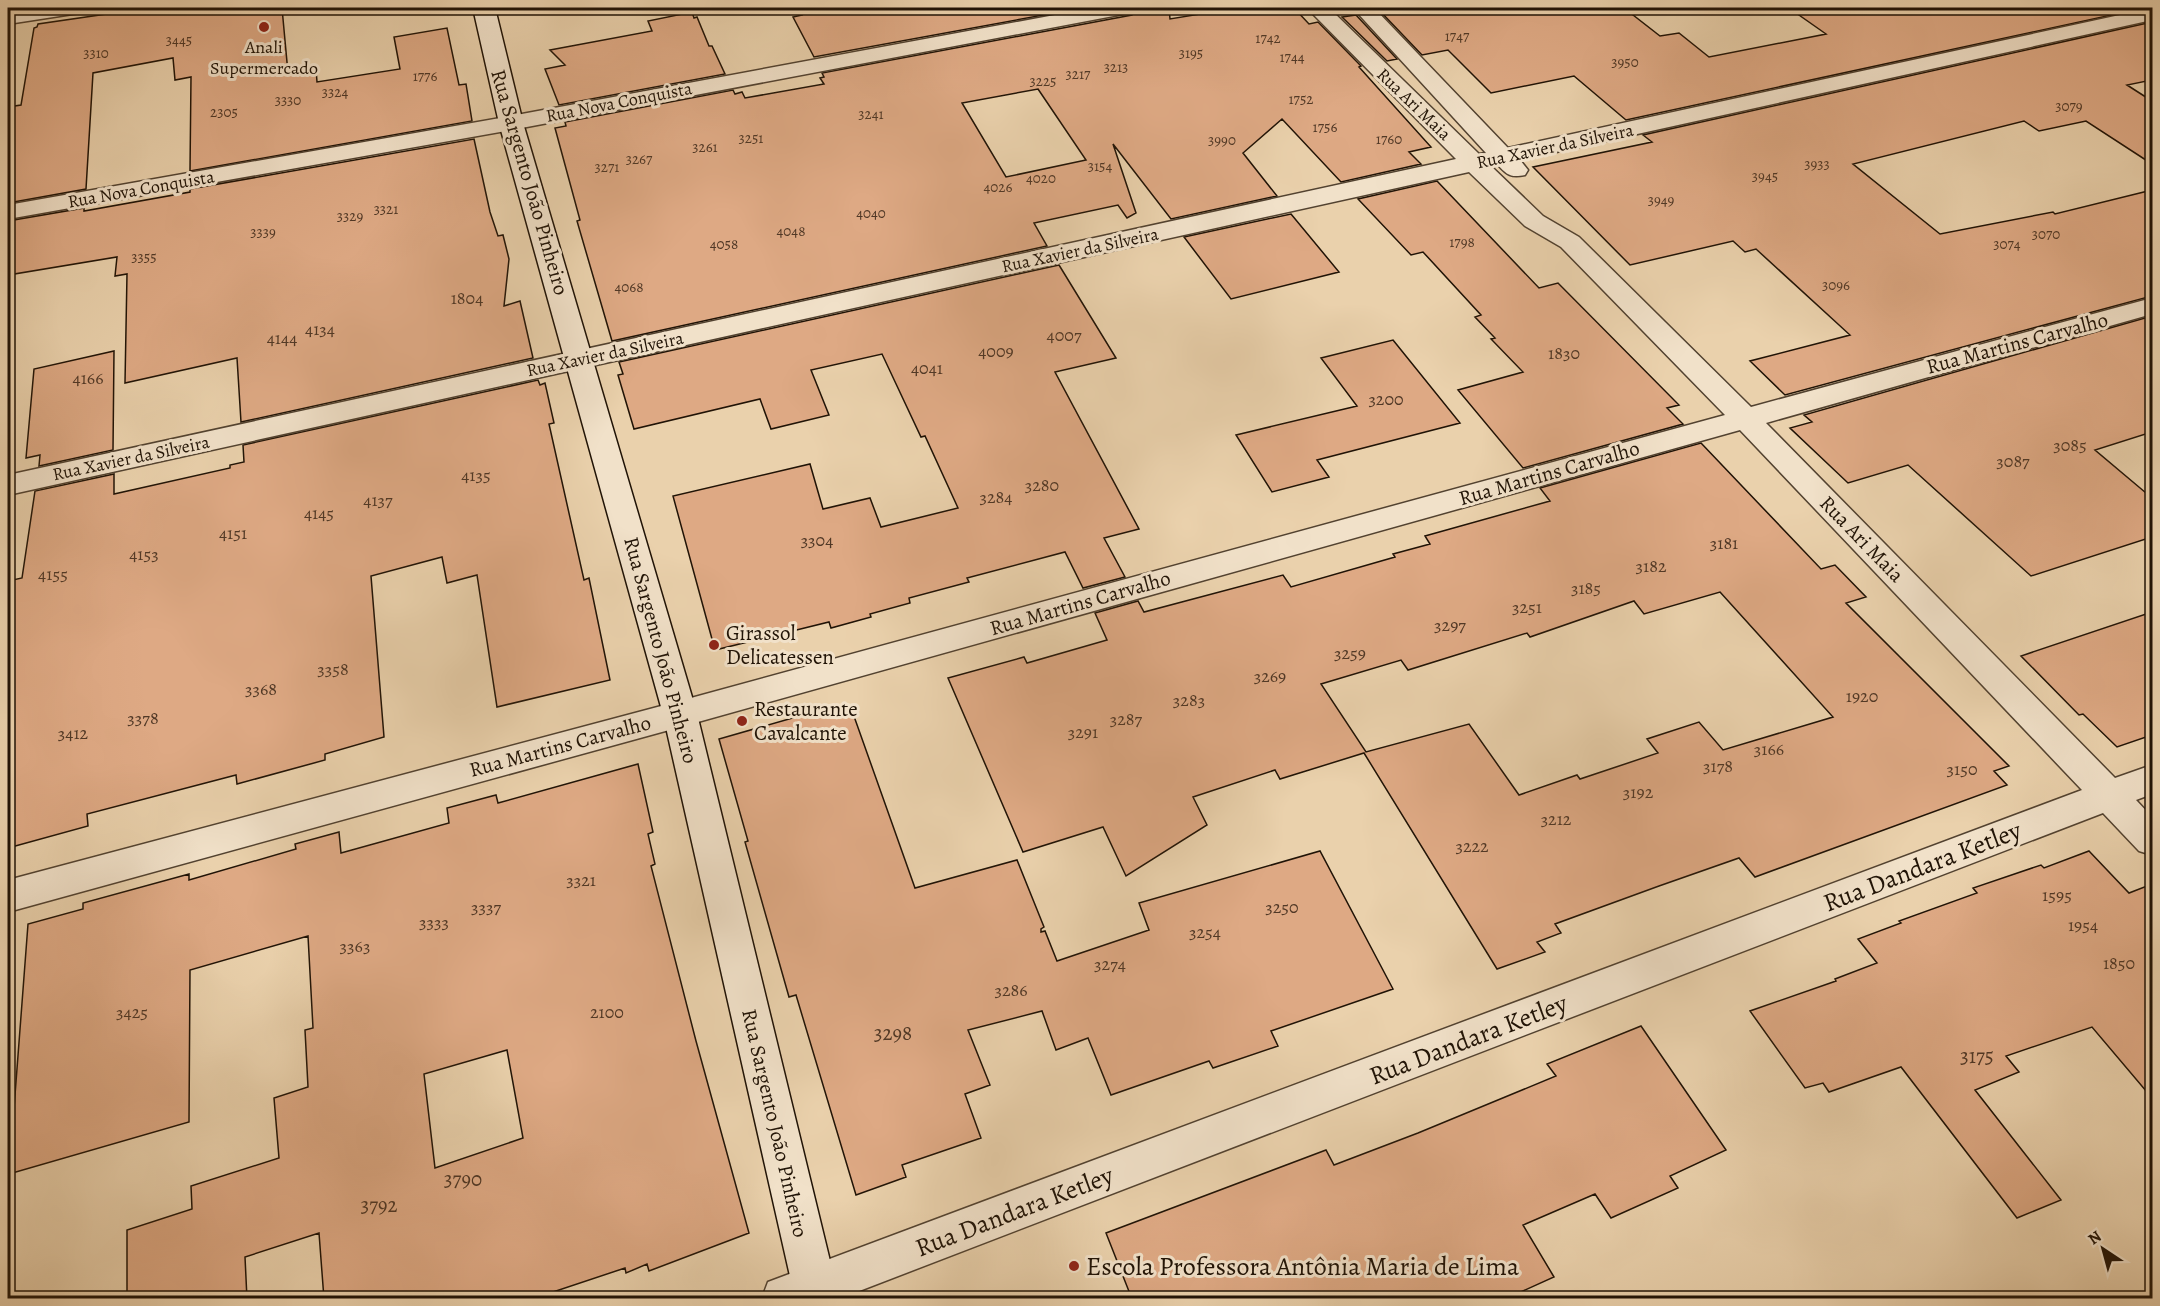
<svg xmlns="http://www.w3.org/2000/svg" width="2160" height="1306" viewBox="0 0 2160 1306" font-family="Alegreya,serif">
  <rect width="100%" height="100%" fill="#ead1ac"/>
  <filter id="stains"><feTurbulence type="fractalNoise" baseFrequency=".00333" numOctaves="4"/><feColorMatrix values="0 0 0 0 .2 0 0 0 0 .09 0 0 0 0 .02 0 0 0 .5 -.17"/></filter>
  <radialGradient id="worn" r=".72"><stop offset=".6" stop-color="#630" stop-opacity="0"/><stop offset="1" stop-color="#630" stop-opacity=".3"/></radialGradient>
  <!-- building -->
  <path fill="#dea984" stroke="#201306" stroke-width="1.5" fill-rule="evenodd" d="M148 8H282L288 73 316 69 317 82 400 69 394 37 447 28 459 85 466 84 472 121 190 171 191 77 175 80 173 58 93 73 86 189 8 203V107L21 105 34 28 37 27 38 24Z
    M797 8H1082L814 57 793 17 802 15Z
    M1137 8H1169L1170 19 1237 8H1294L1309 24 1318 22 1361 66 1359 67 1431 147 1409 152 1421 164 1341 182 1282 119 1243 153 1277 196 1171 219 1113 144 1136 213 1127 218 1118 205 1034 223 1047 246 612 341 577 221 580 220 555 128 566 126 565 122 733 90 735 94 742 92 745 98 824 84 820 78 824 77 822 73 1132 15ZM1038 89 1086 160 1006 177 962 103Z
    M1395 8H1624L1660 36 1679 33 1709 57 1826 34 1789 8H2144L1626 120 1574 76 1491 93 1448 50 1422 55 1379 10Z
    M692 12 694 18 697 17 709 46H712L725 74 559 105 545 69 565 65 550 50 652 31 648 21Z
    M1356 15 1397 59 1387 61 1342 17Z
    M2152 22V80L2127 85 2152 101V164L2086 121 2039 131 2024 121 1853 164 1940 234 2053 212 2055 214 2152 190V296L1785 395 1750 361 1850 335 1756 249 1745 252 1733 241 1630 265 1533 167 1652 142 1643 135Z
    M474 139 490 212 498 236 503 235 509 259 504 306 520 301 533 358 241 422 237 358 125 383 127 274 115 276 117 257 8 275V221L84 208V211L190 192V189Z
    M1437 181 1539 288 1558 283 1679 405 1667 408 1683 424 1523 468 1458 390 1523 372 1491 339 1495 338 1475 317 1481 315 1423 252 1411 255 1358 199Z
    M1291 214 1339 272 1231 299 1184 237Z
    M1059 265 1116 358 1055 372 1139 529 1104 538 1125 577 1083 588 1065 552 967 578 969 582 909 598 910 603 870 614 871 617 831 628 829 622 715 650 673 496 810 464 823 509 870 498 881 527 958 508 925 436 921 437 882 354 811 370 829 415 771 429 760 399 634 429 618 375 623 374 619 362Z
    M2152 316V432L2095 450 2152 498V537L2031 576 1908 465 1848 483 1790 428 1812 422 1804 415Z
    M1393 340 1460 423 1317 460 1329 477 1272 492 1236 435 1357 406 1321 358Z
    M114 351 113 450 39 466 40 455 26 458 34 369Z
    M538 380 540 385 545 383 554 423 549 424 584 580 589 578 610 680 497 707 477 575 447 583 442 557 371 576 384 737 325 754V760L237 784 236 775 87 814 88 826 8 848V581L22 578 35 491 114 474V494L230 468V465L244 462 243 445Z
    M1701 443 1821 569 1835 565 1866 597 1846 603 2009 766 1994 771 2007 785 1755 877 1739 858 1659 886 1555 924 1561 933 1537 942 1545 952 1497 969 1364 753 1280 779 1275 770 1193 797 1207 825 1126 876 1103 827 1023 852 948 678 1024 657 1027 663 1107 640 1095 613 1138 601 1144 612 1283 575 1291 587 1395 557 1393 554 1430 544 1425 536 1550 501 1540 488ZM1720 592 1833 717 1723 750 1699 722 1647 739 1658 753 1580 779 1577 775 1519 795 1469 724 1366 752 1321 684 1401 660 1408 670 1527 633 1530 637 1634 601 1644 614Z
    M2152 612V735L2117 747 2083 714 2079 715 2021 656Z
    M850 705 915 888 1017 860 1044 927 1041 929V932L1045 931 1057 961 1149 930 1139 903 1320 851 1393 989 1271 1031 1278 1046 1213 1068 1209 1061 1111 1095 1088 1038 1056 1050 1042 1011 968 1030 990 1085 965 1094 981 1138 902 1165 906 1177 856 1195 796 995 789 997 745 842 748 841 719 739 824 709 825 712Z
    M638 764 653 832 648 834 655 864 651 866 696 1041 749 1233 649 1271 647 1264 626 1273 625 1268 532 1299H324L319 1233 245 1257 247 1299H127V1230L192 1209 191 1186 279 1158 274 1098 308 1087 305 1030 313 1028 308 936 190 970 189 1122 9 1174 28 924 83 909V903L189 874V880L296 849 295 844 339 832 341 853 449 823 447 808 496 795 498 803ZM507 1050 523 1138 435 1168 424 1074Z
    M2089 851 2129 893 2152 884V1098L2092 1027 2006 1056 2019 1072 1975 1090 2061 1200 2017 1218 1901 1067 1829 1092 1823 1083 1805 1088 1750 1011 1836 981 1835 979 1877 963 1858 939 1901 923 1899 921 1977 893 1973 888 2041 865 2044 868Z
    M1641 1026 1726 1150 1670 1176 1678 1188 1611 1218 1595 1194 1523 1225 1554 1277 1505 1299H1132L1106 1233 1326 1150 1334 1165 1418 1133 1556 1076 1547 1064Z"/>
  <g fill="none" stroke-linecap="round" stroke-linejoin="round">
    <!-- street casing -->
    <g stroke="#524230" stroke-width="3">
      <path id="street" d="M35 8H84L81 13 73 14 8 24V12Z
        M1092 8H1135L1132 13 1124 14 511 130 8 219V205L511 116Z
        M1307 8H1329L1479 154 1486 153 1353 8H1374L1508 148 2152 8V20L1520 160 1528 170 1525 175C1511 178 1507 175 1498 165L1492 167 1543 216 1579 237 1751 407 2152 298V314L1766 423 2115 778 2152 765V794L2136 800 2152 817V855L2139 851 2103 813 841 1298H762L768 1282 784 1276 2082 790 1740 430 680 727 8 912V880L680 701 1725 415 1561 247 1525 226 1469 172 8 495V475L1456 159Z"/>
    </g>
    <!-- secondary casing -->
    <g stroke="#201306" stroke-width="3">
      <path id="secondary" d="M473 8H495L523 123 697 714 839 1298H795L663 714 499 123Z"/>
    </g>
    <!-- street -->
    <use href="#street" fill="#f1e1c9" fill-rule="evenodd"/>
    <!-- secondary -->
    <use href="#secondary" fill="#f1e1c9" fill-rule="evenodd"/>
  </g>
  <!-- markers -->
  <g fill="#8f2418" stroke="#f1e1c9" stroke-width="2">
    <circle cx="264" cy="27" r="6"/>
    <circle cx="714" cy="645" r="6"/>
    <circle cx="742" cy="721" r="6"/>
    <circle cx="1074" cy="1266" r="6"/>
  </g>
  <g text-anchor="middle" stroke-width="6" stroke-linejoin="round" paint-order="stroke">
    <!-- far-number labels -->
    <g font-size="15" fill="#503826">
      <text x="1457" y="41">1747</text>
      <text x="1268" y="43">1742</text>
      <text x="179" y="45">3445</text>
      <text x="96" y="58">3310</text>
      <text x="1191" y="58">3195</text>
      <text x="1292" y="62">1744</text>
      <text x="1625" y="67">3950</text>
      <text x="1116" y="72">3213</text>
      <text x="1078" y="79">3217</text>
      <text x="425" y="81">1776</text>
      <text x="1043" y="86">3225</text>
      <text x="335" y="97">3324</text>
      <text x="1301" y="104">1752</text>
      <text x="288" y="105">3330</text>
      <text x="2069" y="111">3079</text>
      <text x="224" y="117">2305</text>
      <text x="871" y="119">3241</text>
      <text x="1325" y="132">1756</text>
      <text x="751" y="143">3251</text>
      <text x="1389" y="144">1760</text>
      <text x="1222" y="145">3990</text>
      <text x="705" y="152">3261</text>
      <text x="639" y="164">3267</text>
      <text x="1817" y="169">3933</text>
      <text x="1100" y="171">3154</text>
      <text x="607" y="172">3271</text>
      <text x="1765" y="181">3945</text>
      <text x="1041" y="183">4020</text>
      <text x="998" y="192">4026</text>
      <text x="1661" y="205">3949</text>
      <text x="386" y="214">3321</text>
      <text x="871" y="218">4040</text>
      <text x="350" y="221">3329</text>
      <text x="791" y="236">4048</text>
      <text x="263" y="237">3339</text>
      <text x="2046" y="239">3070</text>
      <text x="1462" y="247">1798</text>
      <text x="724" y="249">4058</text>
      <text x="2007" y="249">3074</text>
      <text x="144" y="262">3355</text>
      <text x="1836" y="290">3096</text>
      <text x="629" y="292">4068</text>
    </g>
    <!-- far-poi labels -->
    <g font-size="18" fill="#201306" stroke="#f1e1c9">
      <text x="264" y="53">Anali<tspan x="264" dy="21">Supermercado</tspan></text>
    </g>
    <!-- far-street labels -->
    <g font-size="18" fill="#201306" stroke="#f1e1c9">
      <text transform="translate(619 102) rotate(-11)" y="6">Rua Nova Conquista</text>
      <text transform="translate(1414 104) rotate(44)" y="6">Rua Ari Maia</text>
      <text transform="translate(1555 146) rotate(-12)" y="6">Rua Xavier da Silveira</text>
      <text transform="translate(141 189) rotate(-10)" y="6">Rua Nova Conquista</text>
      <text transform="translate(1080 250) rotate(-12)" y="6">Rua Xavier da Silveira</text>
      <text transform="translate(605 354) rotate(-12)" y="6">Rua Xavier da Silveira</text>
      <text transform="translate(131 458) rotate(-12)" y="6">Rua Xavier da Silveira</text>
    </g>
    <!-- number labels -->
    <g font-size="18" fill="#503826">
      <text x="467" y="304">1804</text>
      <text x="320" y="335">4134</text>
      <text x="1064" y="341">4007</text>
      <text x="282" y="344">4144</text>
      <text x="996" y="357">4009</text>
      <text x="1564" y="359">1830</text>
      <text x="927" y="374">4041</text>
      <text x="88" y="384">4166</text>
      <text x="1386" y="405">3200</text>
      <text x="2070" y="451">3085</text>
      <text x="2013" y="467">3087</text>
      <text x="476" y="481">4135</text>
      <text x="1042" y="491">3280</text>
      <text x="996" y="503">3284</text>
      <text x="378" y="506">4137</text>
      <text x="319" y="519">4145</text>
      <text x="233" y="539">4151</text>
      <text x="817" y="546">3304</text>
      <text x="1724" y="549">3181</text>
      <text x="144" y="560">4153</text>
      <text x="1651" y="572">3182</text>
      <text x="53" y="580">4155</text>
      <text x="1586" y="594">3185</text>
      <text x="1527" y="613">3251</text>
      <text x="1450" y="631">3297</text>
      <text x="1350" y="659">3259</text>
      <text x="333" y="675">3358</text>
      <text x="1270" y="682">3269</text>
      <text x="261" y="695">3368</text>
      <text x="1862" y="702">1920</text>
      <text x="1189" y="706">3283</text>
      <text x="143" y="724">3378</text>
      <text x="1126" y="725">3287</text>
      <text x="1083" y="738">3291</text>
      <text x="73" y="739">3412</text>
      <text x="1769" y="755">3166</text>
      <text x="1718" y="772">3178</text>
      <text x="1962" y="775">3150</text>
      <text x="1638" y="798">3192</text>
      <text x="1556" y="825">3212</text>
      <text x="1472" y="852">3222</text>
      <text x="581" y="886">3321</text>
      <text x="2057" y="901">1595</text>
      <text x="486" y="913">3337</text>
      <text x="1282" y="913">3250</text>
      <text x="434" y="928">3333</text>
      <text x="2083" y="931">1954</text>
      <text x="1205" y="938">3254</text>
      <text x="355" y="952">3363</text>
      <text x="2119" y="969">1850</text>
      <text x="1110" y="970">3274</text>
      <text x="1011" y="996">3286</text>
      <text x="132" y="1018">3425</text>
      <text x="607" y="1018">2100</text>
    </g>
    <!-- street labels -->
    <g font-size="21" fill="#201306" stroke="#f1e1c9">
      <text transform="translate(530 182) rotate(74)" y="7">Rua Sargento João Pinheiro</text>
      <text transform="translate(2017 343) rotate(-15)" y="7">Rua Martins Carvalho</text>
      <text transform="translate(1549 473) rotate(-16)" y="7">Rua Martins Carvalho</text>
      <text transform="translate(1862 539) rotate(46)" y="7">Rua Ari Maia</text>
      <text transform="translate(1080 603) rotate(-16)" y="7">Rua Martins Carvalho</text>
      <text transform="translate(661 650) rotate(75)" y="7">Rua Sargento João Pinheiro</text>
      <text transform="translate(560 746) rotate(-15)" y="7">Rua Martins Carvalho</text>
      <text transform="translate(775 1123) rotate(77)" y="7">Rua Sargento João Pinheiro</text>
    </g>
    <!-- poi labels -->
    <g font-size="21" fill="#201306" stroke="#f1e1c9" text-anchor="start">
      <text x="726" y="640">Girassol<tspan x="726" dy="24">Delicatessen</tspan></text>
      <text x="754" y="716">Restaurante<tspan x="754" dy="24">Cavalcante</tspan></text>
    </g>
    <!-- near-number labels -->
    <g font-size="21" fill="#503826">
      <text x="893" y="1040">3298</text>
      <text x="1977" y="1063">3175</text>
      <text x="463" y="1186">3790</text>
      <text x="379" y="1212">3792</text>
    </g>
    <!-- near-street labels -->
    <g font-size="26" fill="#201306" stroke="#f1e1c9">
      <text transform="translate(1922 866) rotate(-21)" y="9">Rua Dandara Ketley</text>
      <text transform="translate(1468 1039) rotate(-21)" y="9">Rua Dandara Ketley</text>
      <text transform="translate(1014 1211) rotate(-21)" y="9">Rua Dandara Ketley</text>
    </g>
    <!-- near-poi labels -->
    <g font-size="26" fill="#201306" stroke="#f1e1c9" text-anchor="start">
      <text x="1086" y="1275">Escola Professora Antônia Maria de Lima</text>
    </g>
  </g>
  <!-- margin -->
  <rect width="2160" height="1306" fill="none" stroke="#ead1ac" stroke-width="30"/>
  <rect x="9" y="9" width="2142" height="1288" fill="none" stroke="#201306" stroke-width="3"/>
  <rect x="15" y="15" width="2130" height="1276" fill="none" stroke="#201306" stroke-width="1.5"/>
  <!-- north arrow -->
  <g transform="translate(2103 1249) rotate(324)" stroke="#f1e1c9" stroke-width="4.5" paint-order="stroke">
  <path d="M0-4.5L10 22L0 15L-10 22Z" fill="#201306"/>
  <text y="-9" font-size="16" font-weight="bold" text-anchor="middle" fill="#201306">N</text>
  </g>
  <rect width="100%" height="100%" filter="url(#stains)"/>
  <rect width="100%" height="100%" fill="url(#worn)"/>
</svg>
